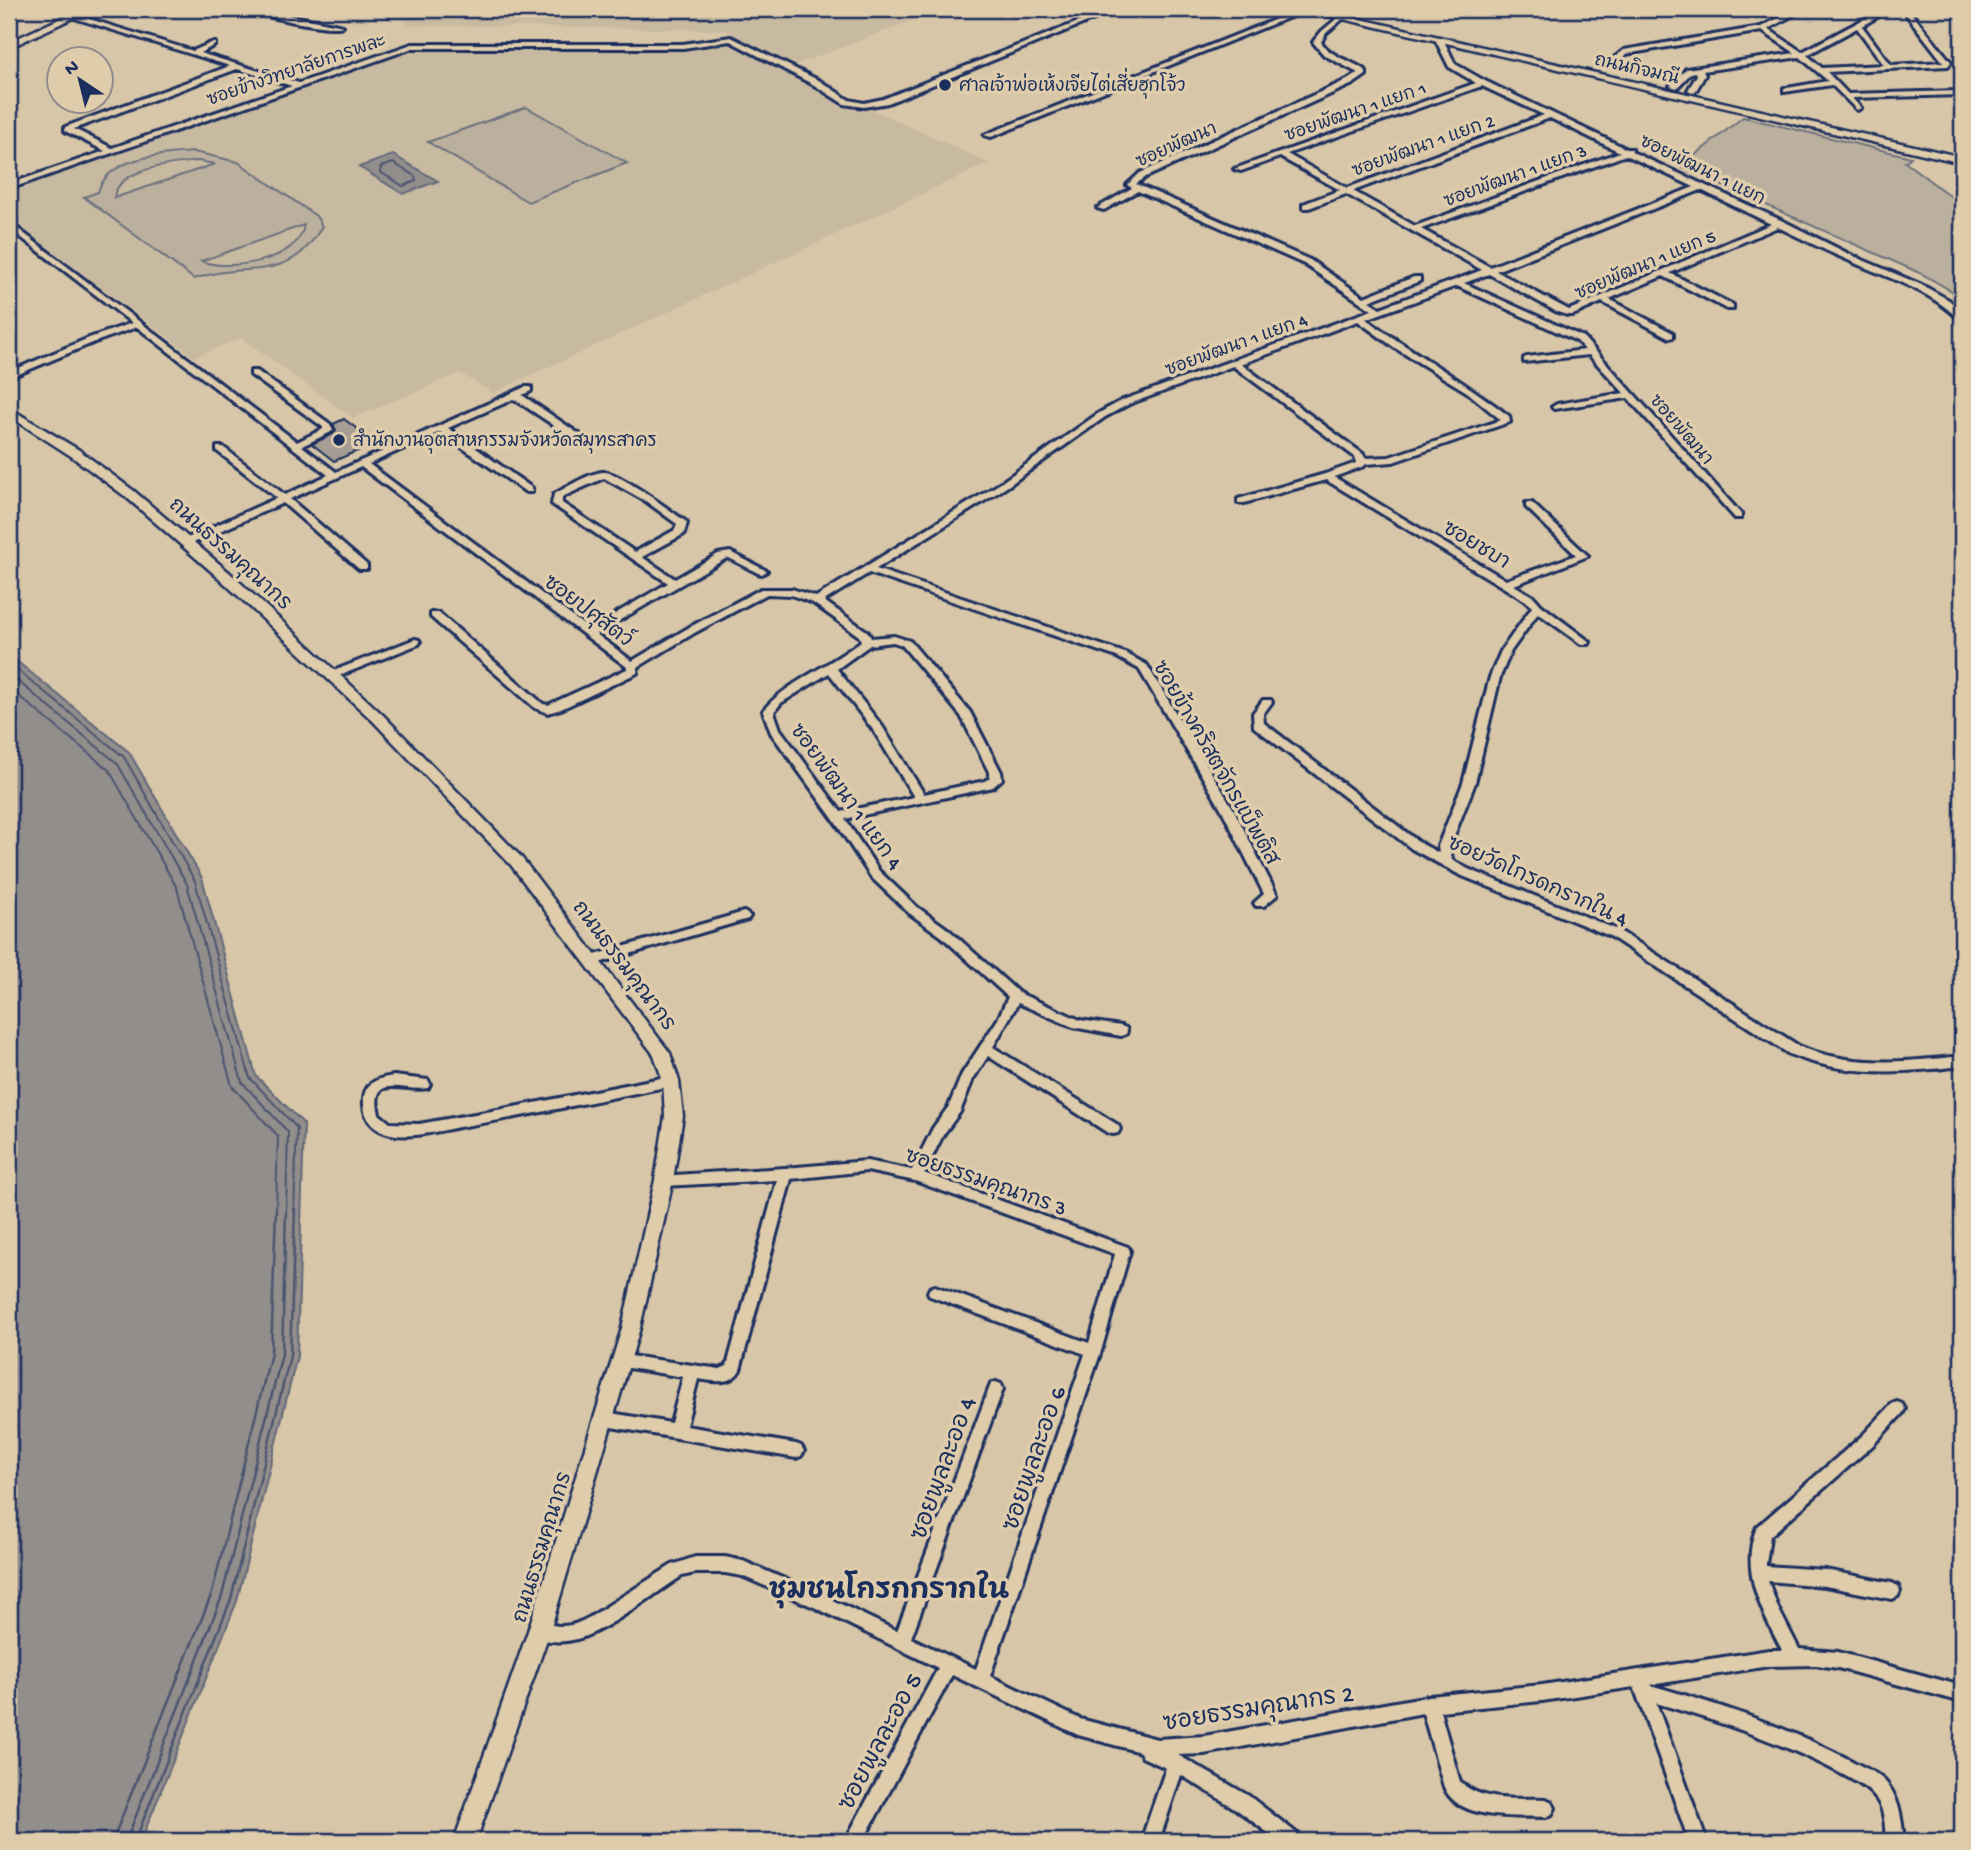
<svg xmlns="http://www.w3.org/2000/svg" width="1971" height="1850" viewBox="0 0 1971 1850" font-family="'Gochi Hand','Playpen Sans Thai',sans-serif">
  <rect width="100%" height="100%" fill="#d7c6a7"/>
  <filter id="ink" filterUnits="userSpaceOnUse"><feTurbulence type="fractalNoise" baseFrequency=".0143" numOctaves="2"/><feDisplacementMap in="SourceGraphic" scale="14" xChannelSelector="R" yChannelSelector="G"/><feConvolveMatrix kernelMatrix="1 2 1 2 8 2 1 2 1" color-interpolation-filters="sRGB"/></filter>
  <g filter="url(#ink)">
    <!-- built -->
    <path fill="#c8baa1" d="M397 9H943L795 65 725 30 409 25Z
      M723 41 989 163 493 393 460 373 353 418 241 338 194 357 9 218V189L414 48 682 49Z"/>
    <!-- green -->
    <path fill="#bbb09d" stroke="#6b707e" stroke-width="2" fill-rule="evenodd" d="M526 107 627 163 528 202 428 142Z
      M1743 117 1911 157 1905 162 1962 205V297L1922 274 1680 167Z
      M194 152 238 162 316 216 322 226C289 287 244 260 194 279L84 197 98 192C108 156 164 154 194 152ZM198 161 215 164 114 198C118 167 174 164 198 161ZM304 225C300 261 228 272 201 261Z"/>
    <!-- water -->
    <path fill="#928e8c" stroke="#62687a" stroke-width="2" d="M393 155 438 181 403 194 359 167Z
      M9 655 129 752 202 878 256 1076 304 1124 297 1356 237 1601 141 1841H9Z"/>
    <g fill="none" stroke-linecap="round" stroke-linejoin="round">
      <!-- shore-far1 -->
      <path stroke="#4b5570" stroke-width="2" d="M393 163 415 176 416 181 403 186 380 172 381 167Z
        M9 663 124 757 195 881 250 1078 297 1128 294 1211
        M9 674 117 763 187 884 242 1082 288 1132 286 1211
        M9 688 109 770 177 888 232 1086 278 1136 276 1211"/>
      <!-- shore -->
      <path stroke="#4b5570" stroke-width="2.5" d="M115 1841 117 1829 212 1593 271 1353 276 1209
        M126 1841 222 1596 282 1354 286 1209
        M135 1841 231 1599 290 1356 295 1209"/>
    </g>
    <!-- building -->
    <path fill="#a69e94" stroke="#1b2f5e" stroke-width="2" d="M344 419 376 443 334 461 312 444 333 434 336 430 333 424Z"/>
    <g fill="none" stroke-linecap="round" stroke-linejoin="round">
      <!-- minor casing -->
      <g stroke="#1b2f5e" stroke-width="6">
        <path id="minor" d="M247 9H258L343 26C331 31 259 16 247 9Z
          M375 9H384V10L381 12Z
          M1111 9H1119L888 103 864 107 844 104 814 85 730 41 683 48H413L9 189V184L105 151 65 131V127L230 66 71 17 70 16 73 14 193 51 211 43H215V45L200 53 299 83 412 44H683L731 37 820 81 849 100 864 103 883 99ZM237 69 292 86 112 148 74 129Z
          M1302 9H1310L991 137 984 135Z
          M1796 9H1804L1768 29 1802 52 1883 9H1891L1862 26 1891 65 1943 62 1902 9H1908L1951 62 1948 66 1827 72 1848 94 1961 91 1962 95 1852 98 1861 108 1857 110 1832 85 1784 92V88H1787L1828 81 1800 57 1703 71 1705 75 1695 92H1692L1688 90 1697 75 1696 72 1691 73 1677 88 1670 86 1686 69 1795 53 1762 31 1626 54 1617 63 1610 61 1624 50 1761 27ZM1857 28 1884 65 1822 68 1807 55Z
          M1340 16 1345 17 1326 33 1321 42C1332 58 1351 60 1366 71V75L1353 84 1146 177 1136 184 1310 260 1364 297 1414 277H1420V281L1369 301 1380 308 1482 270 1346 194 1309 208H1303V204L1340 190 1280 157 1241 171 1234 169 1476 83 1449 67 1436 41 1440 39 1444 41 1455 64 1485 81 1627 149H1632V152L1783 221 1853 256 1922 285 1949 300 1962 313V320L1959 319C1927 288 1887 278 1848 260 1824 250 1801 238 1778 227L1670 273 1733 305V309H1727L1663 276 1609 299 1673 333V337L1670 338 1602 302 1573 315H1567L1557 312 1489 274 1464 283 1583 337 1741 514V518H1735L1628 398 1554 409 1552 407 1557 404 1624 393 1589 355 1524 362V358L1527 357 1585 350 1577 341 1457 286 1366 319C1413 353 1463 380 1509 416L1510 422 1393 462 1366 464 1364 466 1334 477 1506 580 1576 555 1526 507V503H1532L1588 556 1514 585 1534 597 1541 605 1590 642 1589 644H1581L1538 613 1511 651 1500 677 1475 783 1450 846 1452 860 1468 869 1618 930 1799 1046C1851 1068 1907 1062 1962 1056V1066C1903 1073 1846 1077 1789 1054L1610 936 1460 875 1412 849 1254 727 1253 713 1263 700H1271L1272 702 1263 714 1264 723 1420 843 1439 853 1438 846 1463 783 1490 677 1501 651 1532 607 1526 601 1326 480 1244 503H1238V499L1325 474 1356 463 1355 457 1233 366 1129 404 1105 417 1005 488 876 569 1125 653 1147 665 1234 810 1277 895 1264 906H1256L1254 903 1264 894 1222 810 1139 669 1117 657 869 573 824 601 868 632 871 638 894 636 910 641 970 712 1001 772 1002 779 993 787 845 819 879 871 917 907 949 930 1019 993 1080 1020 1121 1026 1126 1028 1127 1031 1126 1034 1121 1036 1073 1027 1018 1003 993 1047 1118 1125 1120 1129 1118 1133 1113 1134 1108 1133 988 1056 973 1079 960 1112 943 1135 924 1173 1128 1247 1130 1251 1101 1351 990 1676 1080 1719 1157 1739 1204 1736 1429 1696 1542 1685 1769 1650H1782C1762 1612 1739 1569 1757 1527L1863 1435 1892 1404 1897 1402 1902 1404 1905 1409 1902 1414 1873 1445 1770 1536 1766 1564V1566L1825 1570 1892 1583 1898 1586 1900 1591 1898 1596 1892 1599 1825 1586 1768 1581 1778 1608 1799 1649 1838 1652 1962 1686V1702L1838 1668 1816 1665 1769 1666 1650 1685C1720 1705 1788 1727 1852 1761 1864 1768 1879 1773 1888 1785 1900 1801 1902 1822 1904 1841H1886C1885 1828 1885 1811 1877 1800 1867 1786 1852 1780 1838 1772 1780 1741 1719 1722 1656 1703L1707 1841H1689L1634 1687 1542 1701 1440 1711 1460 1782C1484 1803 1516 1798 1546 1799L1552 1802 1555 1808 1552 1814 1546 1817C1516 1816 1458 1821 1444 1787L1423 1713 1204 1754 1178 1755 1249 1796 1299 1835 1302 1841H1279L1236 1809 1181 1775 1159 1841H1141L1166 1768 1142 1757 1140 1752 1078 1735 952 1675 863 1841H845L938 1668 814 1607 742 1576 725 1573H695L682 1576C654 1594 607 1631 577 1639 563 1643 546 1642 533 1637L531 1631 533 1625C543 1621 552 1626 562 1626 572 1626 581 1622 590 1617L672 1565 695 1557H725L743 1561 826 1597 897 1631 989 1389 991 1384 996 1382 1001 1384 1003 1389 911 1638 976 1669 1085 1354 930 1296 928 1292 930 1288 935 1286 1089 1343 1115 1254 915 1181 867 1171 791 1179 740 1370C731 1386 713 1381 698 1379L686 1426 796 1444 801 1446 804 1451 801 1456 796 1458 605 1426 600 1424 597 1419 600 1414 605 1412 671 1423 683 1377 623 1367 618 1366 616 1361 618 1356 623 1355 720 1369 727 1366 777 1180 664 1186 659 1184 657 1180 659 1176 785 1168 867 1161 912 1170 933 1128 949 1106 962 1074 998 1019 1008 997 941 936 909 913 871 877 834 820 771 733 763 711C782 685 833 664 861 641L859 636 813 603 791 595 767 594 696 632 638 667 637 673 561 709 548 713 535 708 431 617V613H439L543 704 548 705 627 669V667L361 467 290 499 367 565V569H359L283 503 191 544H183V540L277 498 217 451V447H223L285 495 328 475 137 327 95 342 9 378V372L89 338 132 323 9 228V222L297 442 323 429V427L251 375V371H257L330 424 333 430 331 432 302 446 336 472 525 387H531V391L522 395 585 438V442H579L514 399 448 428 532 488V492H526L440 432 369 464 589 629 668 583 552 504 554 494C566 488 592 471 605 472 620 473 671 511 685 521L687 523 684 534 642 557 675 579 718 554 730 552 767 571 762 574 758 573 729 558 725 559 596 634 632 661 688 628 761 589H792L816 597 999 484 1099 413 1123 400 1372 310 1304 264 1138 191 1104 210 1097 208 1132 188 1127 185 1140 173 1347 80 1358 73 1324 55 1313 42 1322 31ZM1482 86 1544 115 1347 188 1287 154ZM1550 118 1620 152 1415 226 1353 191ZM1626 155 1694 187 1490 267 1421 229ZM1701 190 1771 224 1569 310 1496 271ZM1358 321 1395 348 1467 392 1501 420 1389 457 1365 458 1363 454 1241 364ZM604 478 647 502 677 524 675 530 635 552 562 503V497ZM893 642 902 645 961 716 989 772 990 778 985 781 924 794 882 726 837 669 870 645ZM829 673 874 731 914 797 841 812 780 729 774 712 781 703Z
          M415 639 419 640 420 642 419 644 336 677H328L327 675 328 673Z
          M744 912 750 916 748 919 592 965 586 960 588 957Z
          M394 1076 428 1080 430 1084 428 1088C405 1093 369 1071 379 1114L390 1123 419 1124 514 1107 671 1076 676 1077 678 1081 676 1085 671 1086C602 1099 534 1115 465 1126 441 1130 415 1139 391 1134 375 1131 365 1120 364 1105 362 1084 376 1078 394 1076Z"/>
      </g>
      <!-- tertiary casing -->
      <g stroke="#1b2f5e" stroke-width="5">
        <path id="tertiary" d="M81 9H92L9 48V42Z
          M9 408 79 450 134 491 230 573 383 715 521 857 670 1053 679 1081 683 1116 673 1180 640 1328 550 1631 476 1841H454L528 1631 622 1328 655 1180 665 1116 663 1081 654 1055 511 865 373 721 220 579 126 497 71 456 9 416Z"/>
      </g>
      <!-- secondary casing -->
      <g stroke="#1b2f5e" stroke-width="5">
        <path id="secondary" d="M1300 9H1317L1962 157V163Z"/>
      </g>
      <!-- minor -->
      <use href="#minor" fill="#dfccaa" fill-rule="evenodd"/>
      <!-- tertiary -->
      <use href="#tertiary" fill="#dfccaa" fill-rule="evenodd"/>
      <!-- secondary -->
      <use href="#secondary" fill="#dfccaa" fill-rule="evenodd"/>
    </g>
  </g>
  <!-- markers -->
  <g fill="#1b2f5e" stroke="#dfccaa" stroke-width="2.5">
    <circle cx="945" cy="85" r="7"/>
    <circle cx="339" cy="440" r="7"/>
  </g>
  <g text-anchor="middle" stroke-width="7" stroke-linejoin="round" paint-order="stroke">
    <!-- far-street labels -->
    <g font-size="18" fill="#1b2f5e" stroke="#dfccaa">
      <text transform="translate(1637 68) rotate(13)" y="6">ถนนกิจมณี</text>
      <text transform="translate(296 69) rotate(-19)" y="6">ซอยข้างวิทยาลัยการพละ</text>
      <text transform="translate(1355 111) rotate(-19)" y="6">ซอยพัฒนา 1 แยก 1</text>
      <text transform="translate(1176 144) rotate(-24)" y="6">ซอยพัฒนา</text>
      <text transform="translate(1423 145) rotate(-20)" y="6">ซอยพัฒนา 1 แยก 2</text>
      <text transform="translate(1703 169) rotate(26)" y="6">ซอยพัฒนา 1 แยก</text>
      <text transform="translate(1515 175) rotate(-20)" y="6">ซอยพัฒนา 1 แยก 3</text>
      <text transform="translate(1645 264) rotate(-23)" y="6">ซอยพัฒนา 1 แยก 5</text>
      <text transform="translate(1236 344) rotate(-20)" y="6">ซอยพัฒนา 1 แยก 4</text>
      <text transform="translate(1682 429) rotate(49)" y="6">ซอยพัฒนา</text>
    </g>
    <!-- far-poi labels -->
    <g font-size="18" fill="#1b2f5e" stroke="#dfccaa" text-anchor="start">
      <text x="959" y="91">ศาลเจ้าพ่อเห้งเจียไต่เสี่ยฮุกโจ้ว</text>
      <text x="353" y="446">สำนักงานอุตสาหกรรมจังหวัดสมุทรสาคร</text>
    </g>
    <!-- street labels -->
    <g font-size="21" fill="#1b2f5e" stroke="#dfccaa">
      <text transform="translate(1477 544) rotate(31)" y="7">ซอยชบา</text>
      <text transform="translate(231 553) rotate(42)" y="7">ถนนธรรมคุณากร</text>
      <text transform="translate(589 610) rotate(37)" y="7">ซอยปศุสัตว์</text>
      <text transform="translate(1217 762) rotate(60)" y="7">ซอยข้างคริสตจักรแบ็พติส</text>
      <text transform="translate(847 796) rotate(54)" y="7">ซอยพัฒนา 1 แยก 4</text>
      <text transform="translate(1538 880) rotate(24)" y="7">ซอยวัดโกรดกรากใน 4</text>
      <text transform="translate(625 965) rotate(53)" y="7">ถนนธรรมคุณากร</text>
      <text transform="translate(986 1181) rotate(19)" y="7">ซอยธรรมคุณากร 3</text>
      <text transform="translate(541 1547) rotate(-73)" y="7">ถนนธรรมคุณากร</text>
    </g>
    <!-- near-street labels -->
    <g font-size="24" fill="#1b2f5e" stroke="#dfccaa">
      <text transform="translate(1033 1458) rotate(-71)" y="8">ซอยพูลละออ 6</text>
      <text transform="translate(942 1468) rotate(-70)" y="8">ซอยพูลละออ 4</text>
      <text transform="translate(1258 1707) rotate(-9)" y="8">ซอยธรรมคุณากร 2</text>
      <text transform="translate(879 1741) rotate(-62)" y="8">ซอยพูลละออ 5</text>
    </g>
    <!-- near-neighbourhood labels -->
    <g font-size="28" font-weight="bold" fill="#1b2f5e" stroke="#dfccaa">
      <text x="889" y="1598">ชุมชนโกรกกรากใน</text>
    </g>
  </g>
  <!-- margin -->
  <rect width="1971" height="1850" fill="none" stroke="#dfccaa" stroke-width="35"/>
  <rect x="18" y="18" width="1936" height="1815" fill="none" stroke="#1b2f5e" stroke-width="2.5" filter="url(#ink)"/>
  <!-- north arrow -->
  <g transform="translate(80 80) rotate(325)"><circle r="33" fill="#dfccaa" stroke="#918d8c" stroke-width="2"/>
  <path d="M0-5L12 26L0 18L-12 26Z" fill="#1b2f5e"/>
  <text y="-10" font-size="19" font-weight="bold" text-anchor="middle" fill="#1b2f5e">N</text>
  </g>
</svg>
